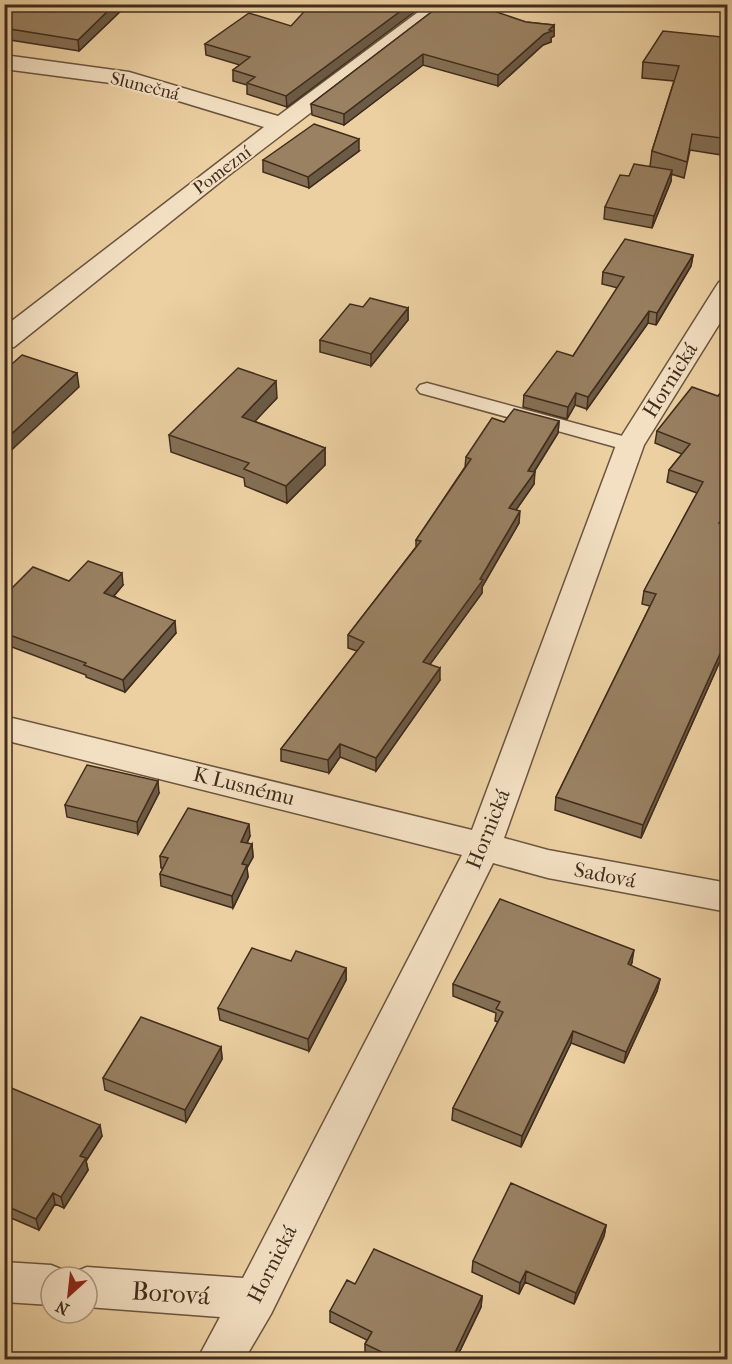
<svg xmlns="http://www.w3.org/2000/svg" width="732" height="1364" viewBox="0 0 732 1364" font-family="'IM FELL French Canon',serif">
  <rect width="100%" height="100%" fill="#ecd0a2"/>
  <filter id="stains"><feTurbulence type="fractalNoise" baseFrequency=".00333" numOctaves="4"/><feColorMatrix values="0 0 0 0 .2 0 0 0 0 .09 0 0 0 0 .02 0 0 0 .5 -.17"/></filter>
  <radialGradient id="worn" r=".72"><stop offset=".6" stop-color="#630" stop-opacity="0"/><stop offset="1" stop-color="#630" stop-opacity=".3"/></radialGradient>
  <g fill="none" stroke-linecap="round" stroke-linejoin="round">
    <!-- service casing -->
    <g stroke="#6b553e" stroke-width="3">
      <path id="service" d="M427 383 637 440 640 445 637 450 630 451 420 393 417 389 420 385Z"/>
    </g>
    <!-- minor casing -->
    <g stroke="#6b553e" stroke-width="3">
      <path id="minor" d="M429 4H453L229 175 14 347 4 349V327L264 127 126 85 4 69V55L129 72 278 116Z
        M728 280V310L644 445 504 838 548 850 728 883V912L548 878 493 863 271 1314 244 1360H197L220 1317 87 1307V1277H70L72 1273 87 1267 243 1278 462 855 4 740V716L472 830 616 445 715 288 719 282Z
        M4 1262 51 1265 66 1271 69 1277H51V1305L4 1302Z"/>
    </g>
    <!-- service -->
    <use href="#service" fill="#f3e0c3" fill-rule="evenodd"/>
    <!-- minor -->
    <use href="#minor" fill="#f3e0c3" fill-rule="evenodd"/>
  </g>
  <!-- wall -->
  <path fill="#846f54" stroke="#402c1c" stroke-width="1.5" d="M4 4H128L79 51 4 39Z
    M442 4 526 22 554 25V36L551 38V42L543 45 498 86 423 65 344 125 312 115 311 104Z
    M728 24V156L690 150 684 178 671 174V181L652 228 604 219 605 207 629 176 650 166 652 151 674 81 642 78 643 62 722 37Z
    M291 26 287 107 247 94V85L233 81V70L240 65 206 55 205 44Z
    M359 151 309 188 263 172V160Z
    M693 255 691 266 656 325 648 323 587 409 575 405 567 419 523 407 524 395 573 356 618 288 602 284 603 272Z
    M363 307 408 308V320L371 366 320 352V340Z
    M728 384V523L726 525 728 526V643L641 838 555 810 556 797 650 606 642 604 644 591 697 493 667 482 669 470 682 454 655 443 657 431 718 396Z
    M277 398 254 421 325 448V465L287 503 245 486 244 478 171 452 169 435Z
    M559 421 558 433 534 472V484L516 510 519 523 482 587V593L430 664 440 680 376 771 340 757 329 773 281 761V749L357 651 348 648V635L416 547V540L465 467 466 457 504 422Z
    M69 581 123 585 114 596 176 633 125 692 86 677V675L4 644V596Z
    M159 793 138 834 67 817 65 805Z
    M250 836 247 843 252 844 253 857 247 868 248 877 233 908 161 886 160 874 163 868H161L160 856Z
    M291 961 346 968V980L309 1051 220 1020 218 1008Z
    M632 962 631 966 660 979 657 991 624 1063 571 1043 521 1147 452 1120 453 1108 498 1022 495 1021 496 1013 453 996V984Z
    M221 1047 222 1059 186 1122 105 1090 103 1078Z
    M4 1093 102 1136 86 1161 88 1170 64 1208 55 1204 39 1230 4 1215Z
    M606 1225 604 1236 574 1304 525 1282 519 1294 472 1272 473 1261Z
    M355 1284 482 1296 481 1307 456 1359H374L365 1355V1344L367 1340 330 1322V1311Z"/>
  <!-- shaded-wall -->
  <path fill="#6b5a45" stroke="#402c1c" stroke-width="1.5" d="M115 4H128L79 51 78 40Z
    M410 4H425L287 107 286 96Z
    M554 25V36L551 38V42L543 45 498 86V75Z
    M423 54V65L344 125V114Z
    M359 139V151L309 188 308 177Z
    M672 170 671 181 652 228 654 216Z
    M693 255 691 266 656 325 657 313Z
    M408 308V320L371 366V354Z
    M649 311 648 323 587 409 588 397Z
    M77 373 79 387 4 457V441Z
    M276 381 277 398 243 434 242 417Z
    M576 393 575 405 567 419 568 407Z
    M559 421 558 433 527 483 528 471Z
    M325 448V465L287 503 286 486Z
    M535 472 534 484 509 520V508Z
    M520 511 519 523 482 587V593L423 674V662L480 579Z
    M728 513V523L717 536 719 523Z
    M122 573 123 585 106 605 104 593Z
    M175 621 176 633 125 692 123 680Z
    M728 636V643L641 838 643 825Z
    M440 668V680L376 771V758Z
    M340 744V757L329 773 328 760Z
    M158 781 159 793 138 834 137 822Z
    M249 824 250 836 242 854 241 842Z
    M252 844 253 857 247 868 248 877 233 908 232 896 242 864Z
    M634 950 632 962 626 976 628 964Z
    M346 968V980L309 1051 308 1039Z
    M660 979 657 991 624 1063 626 1052Z
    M573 1031 571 1043 521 1147 522 1136Z
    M221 1047 222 1059 186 1122 185 1110Z
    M100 1125 102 1136 86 1161 88 1170 64 1208 61 1197 80 1156Z
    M53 1193 55 1204 39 1230 36 1219Z
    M606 1225 604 1236 574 1304 576 1293Z
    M526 1271 525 1282 519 1294 520 1283Z
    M482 1296 481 1307 456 1359H452Z"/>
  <!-- building -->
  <path fill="#998162" stroke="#402c1c" stroke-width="1.5" d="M4 4H115L78 40 4 28Z
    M311 4H410L286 96 247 83 255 77 233 70 250 57 205 44 249 13 291 26Z
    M442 4H473L526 22 554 25 549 30 552 31 544 34 498 75 423 54 344 114 311 104Z
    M728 24V139L692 134 687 162 652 151 679 66 643 62 663 31 722 37Z
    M314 124 359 139 308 177 263 160Z
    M634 164 672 170 654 216 605 207 620 175 629 176Z
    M625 239 693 255 657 313 649 311 588 397 576 393 568 407 524 395 557 351 573 356 624 277 603 272Z
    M370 298 408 308 371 354 320 340 350 304 363 307Z
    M22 355 77 373 4 441V371Z
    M238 368 276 381 242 417 325 448 286 486 244 469 249 463 169 435Z
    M728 384V513L719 523 728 526V636L643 825 556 797 656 594 644 591 646 587 703 482 669 470 690 444 657 431 692 387 718 396Z
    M514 409 559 421 528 471 535 472 509 508 520 511 480 579 483 580 423 662 440 668 376 758 340 744 328 760 281 749 364 642 348 635 421 541 416 540 471 459 466 457 492 418 504 422Z
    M88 561 122 573 104 593 175 621 123 680 84 665 86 663 4 633V596L33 567 69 581Z
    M87 765 158 781 137 822 65 805Z
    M188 808 249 824 241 842 252 844 242 864 247 865 232 896 160 874 168 858 160 856Z
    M500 899 634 950 628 964 660 979 626 1052 573 1031 522 1136 453 1108 503 1012 496 1009 500 1002 453 984Z
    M252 948 291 961 296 951 346 968 308 1039 218 1008Z
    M141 1017 221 1047 185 1110 103 1078Z
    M9 1087 100 1125 80 1156 86 1158 61 1197 53 1193 36 1219 4 1205V1093Z
    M511 1183 606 1225 576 1293 526 1271 520 1283 473 1261Z
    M374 1249 482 1296 452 1359H396L365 1344 372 1332 330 1311 347 1280 355 1284Z"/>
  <g text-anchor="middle" stroke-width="4.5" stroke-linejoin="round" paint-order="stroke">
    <!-- far-street labels -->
    <g font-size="18" fill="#402c1c" stroke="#f3e0c3">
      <text transform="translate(145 86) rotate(14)" y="6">Slunečná</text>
      <text transform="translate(222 170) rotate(-37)" y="6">Pomezní</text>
    </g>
    <!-- street labels -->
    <g font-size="21" fill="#402c1c" stroke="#f3e0c3">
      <text transform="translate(670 380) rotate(-58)" y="7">Hornická</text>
      <text transform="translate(244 786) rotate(14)" y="7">K Lusnému</text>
      <text transform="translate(488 829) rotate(-68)" y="7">Hornická</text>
      <text transform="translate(605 875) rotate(11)" y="7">Sadová</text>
      <text transform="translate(272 1264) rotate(-63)" y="7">Hornická</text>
    </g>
    <!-- near-street labels -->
    <g font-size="26" fill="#402c1c" stroke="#f3e0c3">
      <text transform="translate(171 1293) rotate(4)" y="9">Borová</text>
    </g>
  </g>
  <!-- margin -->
  <rect width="732" height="1364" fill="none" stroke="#ecd0a2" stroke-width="24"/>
  <rect x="6" y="6" width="720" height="1352" fill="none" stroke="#402c1c" stroke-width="3"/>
  <rect x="12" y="12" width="708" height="1340" fill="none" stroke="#402c1c" stroke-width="1.5"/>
  <!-- north arrow -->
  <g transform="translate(69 1295) rotate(207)"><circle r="28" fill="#f3e0c3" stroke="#ab9880" stroke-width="1.5"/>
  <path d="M0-4.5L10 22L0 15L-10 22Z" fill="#8f2418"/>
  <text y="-9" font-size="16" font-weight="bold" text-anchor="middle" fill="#402c1c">N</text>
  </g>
  <rect width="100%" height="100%" filter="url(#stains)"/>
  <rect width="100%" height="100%" fill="url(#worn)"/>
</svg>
